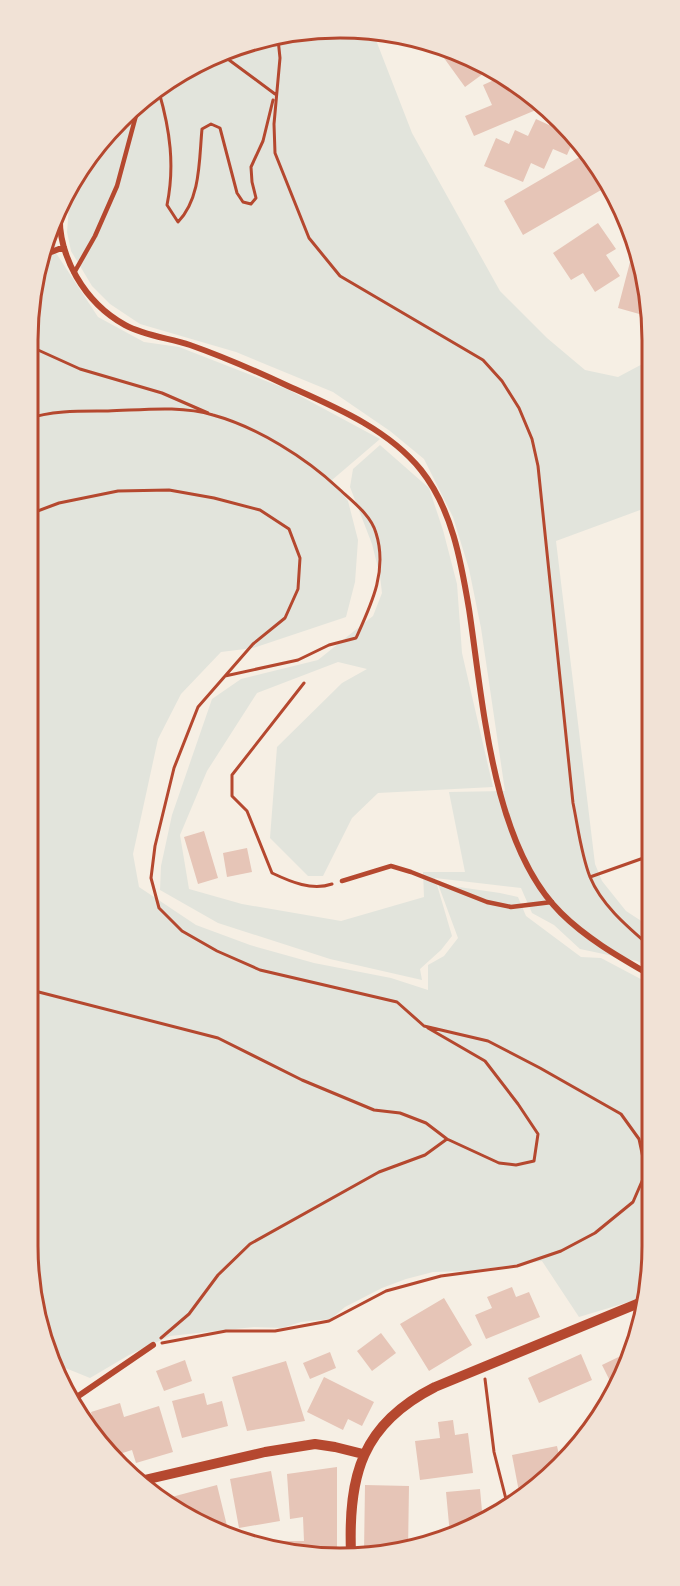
<svg xmlns="http://www.w3.org/2000/svg" width="680" height="1586" viewBox="0 0 680 1586" font-family="Roboto,sans-serif">
  <rect width="100%" height="100%" fill="#f6efe4"/>
  <!-- green -->
  <path fill="#e2e4dc" d="M320 28 374 35 412 133 500 291 547 338 585 370 618 377 650 360 651 506 556 541 595 864 602 881 626 911 652 928V969L637 961 580 949 554 925 532 913 521 888 435 878 452 936 441 950 420 969 422 980 330 959 218 923 160 890 161 866 172 815 212 699 241 679 318 660 373 616 382 593 380 576 372 544 350 487 353 469 380 445 429 488 443 530 457 584 462 653 493 787 378 793 352 818 323 876H308L270 838 277 747 342 683 367 669 338 662 257 693 207 771 180 835 189 889 242 904 341 921 424 897 423 872H465L449 792 505 791 481 628 469 569 453 517 424 459 390 431 333 392 236 352 140 324 110 304 92 286 71 251 67 232 70 193 105 133 202 59Z
    M55 220 56 253 98 317 144 342 179 347 289 390 380 439 332 480 348 501 358 540 355 582 346 617 253 648 221 652 181 694 158 739 133 854 139 887 196 925 250 945 314 963 391 978 428 990V965L444 956 458 938 438 884 500 893 518 897 526 916 581 957 601 958 652 985 653 1246 645 1297 579 1317 542 1261 470 1271 433 1272 406 1279 382 1288 345 1307 331 1319 301 1322 282 1328 254 1327 170 1336 129 1355 90 1378 53 1363 44 1347 27 1246V340L44 239Z"/>
  <!-- building -->
  <path fill="#e6c5b7" d="M454 50 491 68 465 87 444 58Z
    M505 75 514 80 543 107 474 136 465 116 492 105 483 85Z
    M553 116 575 137 567 155 553 149 544 169 531 163 523 182 484 166 496 138 509 144 515 130 528 136 536 119 549 125Z
    M588 152 608 186 523 235 504 201Z
    M598 223 616 249 606 255 620 276 595 292 583 273 571 280 553 253Z
    M635 243 650 299V317L618 308Z
    M204 831 218 878 198 884 184 837Z
    M247 848 252 872 227 877 223 853Z
    M512 1287 516 1297 529 1292 540 1317 486 1339 475 1315 492 1308 487 1297Z
    M444 1298 472 1345 429 1371 400 1324Z
    M381 1333 396 1353 372 1371 357 1351Z
    M635 1349 629 1359 613 1387 602 1365Z
    M330 1352 336 1368 310 1379 303 1363Z
    M581 1354 592 1380 539 1403 528 1378Z
    M185 1360 192 1381 164 1391 156 1371Z
    M286 1361 305 1421 247 1431 232 1377Z
    M324 1377 374 1402 362 1426 348 1419 343 1430 307 1412Z
    M204 1393 207 1405 222 1401 228 1426 182 1438 172 1401Z
    M120 1403 124 1417 159 1406 173 1452 136 1463 132 1450 110 1457 104 1452 100 1445 91 1412Z
    M453 1420 455 1435 468 1433 473 1473 420 1480 415 1441 440 1438 438 1422Z
    M557 1446 561 1464 557 1468 543 1470 544 1478 520 1497 512 1455Z
    M337 1467V1553L275 1552V1541H304L303 1517 290 1519 287 1474Z
    M271 1471 280 1521 239 1528 230 1479Z
    M217 1485 229 1534 184 1517 165 1501 164 1499Z
    M365 1485 409 1486 408 1550 401 1553H364Z
    M480 1489 483 1522 450 1535 446 1492Z"/>
  <g fill="none" stroke-linecap="round" stroke-linejoin="round">
    <!-- path -->
    <path stroke="#b5482f" stroke-width="3" d="M278 39 280 58 274 124 275 153 309 238 340 276 483 360 502 381 519 408 532 439 538 466 573 803C578 827 581 854 590 877 602 906 629 928 652 948
      M221 54 275 94
      M159 92C170 130 175 166 167 205L178 222C201 198 199 160 202 129L211 124 220 128 237 193 243 202 251 204 256 198 252 182 251 167 263 141 273 100
      M27 345 80 369 162 393 208 413
      M27 419C52 410 82 411 108 411 142 410 180 405 213 415 257 427 306 458 338 488 352 501 371 515 376 533 388 571 371 605 356 638L329 645 298 660 225 676
      M27 515 59 503 118 491 169 490 214 498 260 510 289 529 300 558 298 589 285 618 253 644 198 707 174 768 155 846 151 878 159 908 182 931 217 951 260 970 397 1002 424 1026 488 1041 540 1068 621 1114 639 1139 646 1172 633 1202 595 1233 561 1251 517 1266 441 1276 386 1291 329 1321 275 1331H226L162 1343
      M304 683 232 775V796L247 811 272 873C291 882 312 891 332 884
      M590 877 652 855
      M27 989 218 1038 302 1080 374 1110 400 1113 426 1123 447 1139 499 1163 516 1165 534 1161 538 1134 518 1104 485 1061 428 1028
      M161 1338 189 1314 218 1275 250 1244 379 1172 425 1155 447 1139
      M485 1379 494 1452 508 1507"/>
    <!-- service -->
    <path stroke="#b5482f" stroke-width="4.5" d="M74 273 95 236 117 186 138 108
      M342 881 391 866 411 872 487 902 511 907 552 902"/>
    <!-- minor -->
    <path stroke="#b5482f" stroke-width="6" d="M60 211C57 256 85 303 125 325 145 336 169 338 190 345 224 357 256 371 288 386 335 407 388 429 421 470 452 509 461 561 469 609 483 701 492 845 561 913 587 939 621 958 652 976
      M41 256 64 247
      M74 1399 153 1345"/>
    <!-- tertiary -->
    <path stroke="#b5482f" stroke-width="10" d="M140 1481 265 1452 315 1444 335 1447 363 1454
      M351 1553C348 1475 362 1424 435 1387L644 1301"/>
  </g>
  <!-- crop -->
  <path d="M0 0H680V1586H0ZM340 38H340A302 302 0 0 1 642 340V1246A302 302 0 0 1 340 1548H340A302 302 0 0 1 38 1246V340A302 302 0 0 1 340 38Z" fill="#f1e2d6" fill-rule="evenodd"/>
  <path fill="none" stroke="#b5482f" stroke-width="3" d="M340 38H340A302 302 0 0 1 642 340V1246A302 302 0 0 1 340 1548H340A302 302 0 0 1 38 1246V340A302 302 0 0 1 340 38Z"/>
</svg>
